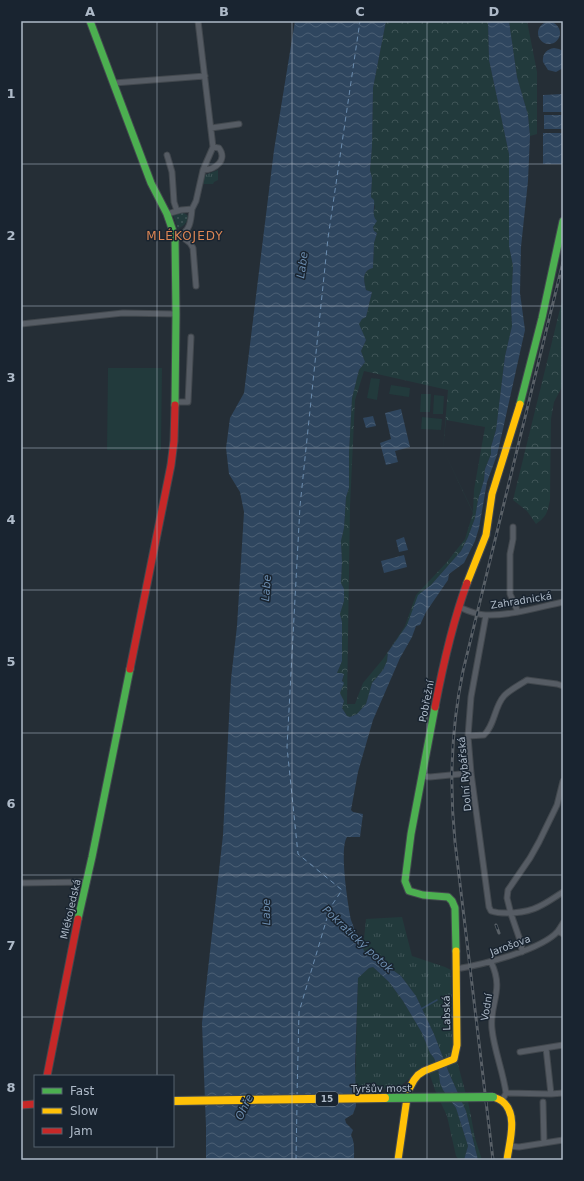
<svg xmlns="http://www.w3.org/2000/svg" width="584" height="1181" viewBox="0 0 584 1181" font-family="'DejaVu Sans',sans-serif">
  <defs>
    <pattern id="grass-dots" width="8" height="8" patternUnits="userSpaceOnUse"><rect width="8" height="8" fill="#223a3c"/><path d="M2 2h.1M6 6h.1" fill="none" stroke="#405457" stroke-width="1.8" stroke-linecap="round"/></pattern>
    <pattern id="forest-crowns" width="20" height="18" patternUnits="userSpaceOnUse"><rect width="20" height="18" fill="#223a3c"/><path d="M2 6a3 3 0 1 1 6 0M12 15a3 3 0 1 1 6 0" fill="none" stroke="#405457"/></pattern>
    <pattern id="park-tufts" width="24" height="20" patternUnits="userSpaceOnUse"><rect width="24" height="20" fill="#223a3c"/><path d="M3 7l-1-3M5 7V3M7 7l1-3M15 17l-1-3M17 17v-4M19 17l1-3" fill="none" stroke="#405457"/></pattern>
    <pattern id="water-waves" width="16" height="10" patternUnits="userSpaceOnUse"><rect width="16" height="10" fill="#2f465f"/><path d="M0 5q4-4 8 0t8 0" fill="none" stroke="#4b5f74"/></pattern>
  </defs>
  <rect width="100%" height="100%" fill="#252e36"/>
  <!-- grass -->
  <path fill="url(#grass-dots)" d="M181 213H184L188 216C187 224 184 225 178 229L173 215Z"/>
  <!-- forest -->
  <path fill="url(#forest-crowns)" fill-rule="evenodd" d="M386 21H488L489 60 509 154V246L513 266 511 306 512 326 505 356 496 430 491 447V454L485 469 484 480 478 500 475 518 468 537 461 551 431 585 423 590 407 625 388 652 387 661 383 670 372 683 366 704 357 714 350 717 347 716 342 708 344 701 340 693 344 674 337 673 342 661V622L340 614 344 601V589L341 583 342 562 341 541 344 528 346 497 349 488V452L352 398 359 370 365 362 361 351 366 340 358 324 362 319 366 317 372 292 366 290C364 281 361 271 373 268L374 243 377 233 374 231 373 227 374 218 373 214 375 207 371 197 372 178 370 170 372 147 373 88ZM364 371 448 390 443 449 473 513 465 539 447 562 416 595 405 626 383 659 363 683 355 704H347L350 506 355 400ZM446 420 485 427 474 490 473 512 443 449Z
    M509 21H527L537 72V134L530 136 528 115 517 77Z
    M563 297V385L554 402 551 419 550 500C547 513 547 516 536 524L527 511 513 500Z"/>
  <!-- park -->
  <path fill="url(#park-tufts)" d="M218 170V180L214 182 213 184H204L202 183 205 175Z
    M402 917 412 956 445 967 451 970 453 1046 469 1106 475 1138 482 1160H478L466 1111 449 1073 434 1034 416 996 401 976 386 965 379 957 364 951 363 949 366 919Z
    M373 967 389 982 403 1001 422 1033 430 1053 434 1058 438 1068 440 1083 443 1090 456 1108 468 1146 464 1160H459L456 1156 447 1116 435 1090 426 1064 398 1088 355 1089 358 978 369 968Z"/>
  <!-- garden -->
  <path fill="#223a3c" d="M108 368H162L161 450H107Z
    M371 378 380 379 377 400 367 398Z
    M391 385 410 388 409 397 389 394Z
    M421 394H431L430 412H420Z
    M434 395 444 396 443 414H433Z
    M422 417 442 419 441 430 421 429Z"/>
  <!-- water -->
  <path fill="url(#water-waves)" d="M295 21H386L373 88 372 147 370 170 372 178 371 197 374 200C375 208 371 215 377 221L373 227 374 231 377 233 374 243 373 268C361 271 364 281 366 290L372 292 366 317 362 319 359 324 366 340 361 351 365 362 359 370 352 398 349 452V488L346 497 344 528 341 541 342 562 341 583 344 589V601L340 614 342 622V661L337 673H341L344 674 342 681 344 683 340 693 344 701 342 708 347 716 350 717 357 714 366 704 372 683 383 670 387 661 388 652 407 625 418 595 431 585 461 551 468 537 475 518 478 500 484 480 485 469 491 454V447L496 430 505 356 512 326 511 306 513 266 509 246V154L489 60 488 21H509L517 77 528 115 530 136 528 181 521 247 520 293 525 330 503 429 497 455 487 482 479 528 475 541 464 563 449 574 448 580 426 612 420 625 416 626 412 637 400 658 373 720 358 772 351 810 353 812 363 814 360 837H347C339 849 348 905 351 920 353 925 355 932 358 937 359 940 362 942 363 945 363 947 363 949 364 951L379 957 386 965 401 976 416 996 434 1034 449 1073 466 1111 478 1160H464L468 1146 456 1108 443 1090 440 1083 438 1068 434 1058 430 1053 422 1033 403 1001 389 982 373 967 369 968 358 978 355 1065 356 1106 353 1114 345 1119 346 1123 353 1130 351 1135C355 1142 354 1152 354 1160H206V1127L202 1023 223 835 231 679 237 626 244 512 240 492 229 474 226 448 230 418 244 393 274 150Z
    M538 33a11 11 0 1 1 22 0a11 11 0 1 1-22 0Z
    M554 48 559 49 563 51V68L556 72 548 70 543 62C542 55 546 49 554 48Z
    M563 94V112H543V95Z
    M544 115H563V129H544Z
    M543 133H563V164H543Z
    M401 409 410 447 395 451 398 462 386 465 380 443 391 439 385 413Z
    M373 416 376 426 366 428 363 418Z
    M404 537 408 550 399 552 396 540Z
    M404 555 407 567 384 573 381 561Z"/>
  <g fill="none" stroke-linecap="round" stroke-linejoin="round">
    <!-- stream -->
    <path stroke="#2f465f" stroke-width="1.5" d="M421 1009 437 1000"/>
    <!-- ferry -->
    <path stroke="#6c8daf" stroke-width="1" stroke-dasharray="5 4" stroke-linecap="butt" d="M297 1097 299 1012 330 908 342 890 298 854 287 747 300 506 328 238 360 21
      M296 1160 297 1104"/>
    <!-- street casing -->
    <g stroke="#42484e" stroke-width="7">
      <path id="street" d="M114 83 205 76
        M211 128 239 124
        M167 155 172 172 174 202 177 211
        M203 170C215 170 228 160 219 148L213 147
        M167 214 181 210 192 209 196 201 203 170 213 147 198 21
        M178 236C190 232 191 221 192 209
        M181 236 190 243 193 248 196 286
        M21 324 123 313 176 314
        M175 402H188L191 337
        M513 527V539L510 554V594L518 612
        M459 607C468 611 477 615 486 615 510 616 539 607 563 602
        M486 615 471 697 468 736 471 773 489 907 491 911C503 915 526 913 538 907 547 903 555 897 563 892
        M468 736 484 735C495 725 494 707 504 696 508 691 521 684 527 680L557 684 563 686
        M422 776 430 777 471 773
        M21 883 87 882
        M558 931 563 934
        M522 952 521 943 511 914 507 898 508 890 530 858 539 842 557 805 563 781
        M491 962C505 991 489 1003 492 1029 494 1050 503 1071 506 1093L502 1101
        M456 969C481 965 542 950 558 931 560 928 562 925 563 923
        M546 1048 551 1094
        M520 1052 563 1045
        M506 1093 551 1094 563 1093
        M543 1102 544 1143
        M509 1146 519 1147 563 1140"/>
    </g>
    <!-- fast casing -->
    <g stroke="#42484e" stroke-width="9">
      <path id="fast" d="M90 21 151 183 167 214 175 237 176 314 175 405
        M520 404 542 318 563 221
        M435 707 411 834 405 881 409 891 423 895 448 897 452 901 455 908 456 951
        M78 919 92 857 130 669"/>
    </g>
    <!-- slow casing -->
    <g stroke="#42484e" stroke-width="9">
      <path id="slow" d="M467 583 486 535 492 494 520 404
        M493 1097C496 1098 499 1099 502 1101 519 1114 509 1143 507 1160
        M398 1160 408 1091 414 1080 418 1075 424 1071 454 1059 457 1045 456 951"/>
    </g>
    <!-- jam casing -->
    <g stroke="#42484e" stroke-width="9">
      <path id="jam" d="M130 669 171 465 174 441 175 405
        M435 707C443 665 452 624 467 583
        M47 1076 78 919
        M21 1105 35 1104"/>
    </g>
    <!-- street -->
    <use href="#street" stroke="#565c64" stroke-width="5"/>
    <!-- fast -->
    <use href="#fast" stroke="#4caf50" stroke-width="7"/>
    <!-- slow -->
    <use href="#slow" stroke="#ffc107" stroke-width="7"/>
    <!-- jam -->
    <use href="#jam" stroke="#c62828" stroke-width="7"/>
    <!-- rail casing -->
    <g stroke="#596067" stroke-width="3">
      <path id="rail" d="M496 925 499 933
        M493 1160 455 842C449 783 451 729 463 671L563 262"/>
    </g>
    <!-- rail -->
    <use href="#rail" stroke="#192430" stroke-width="1.5" stroke-dasharray="4.5" stroke-linecap="butt"/>
    <!-- fast-bridge casing -->
    <g stroke="#424a52" stroke-width="10" stroke-linecap="butt">
      <path id="fast-bridge" d="M385 1098 493 1097"/>
    </g>
    <!-- slow-bridge casing -->
    <g stroke="#424a52" stroke-width="10" stroke-linecap="butt">
      <path id="slow-bridge" d="M173 1101 385 1098"/>
    </g>
    <!-- fast-bridge -->
    <use href="#fast-bridge" stroke="#4caf50" stroke-width="8"/>
    <!-- slow-bridge -->
    <use href="#slow-bridge" stroke="#ffc107" stroke-width="8"/>
  </g>
  <!-- grid -->
  <path fill="none" stroke="#aebac8" stroke-width="1" stroke-opacity="0.55" d="M157 21V1076M292 21V1160M427 21V1160M21 164H563M21 306H563M21 448H563M21 590H563M21 733H563M21 875H563M21 1017H563M157 1146V1160"/>
  <g text-anchor="middle" stroke-width="3" stroke-linejoin="round" paint-order="stroke">
    <!-- shield labels -->
    <rect fill="#192430" stroke="#818d9a" stroke-width="1" x="316" y="1092" width="22" height="14" rx="3"/>
    <g font-size="9" font-weight="bold" fill="#aebac8">
      <text x="327" y="1102">15</text>
    </g>
    <!-- street labels -->
    <g font-size="10" fill="#aebac8" stroke="#192430">
      <text transform="translate(521 600) rotate(-9)" y="4">Zahradnická</text>
      <text transform="translate(426 701) rotate(-79)" y="4">Pobřežní</text>
      <text transform="translate(464 774) rotate(-95)" y="4">Dolní Rybářská</text>
      <text transform="translate(70 909) rotate(-77)" y="4">Mlékojedská</text>
      <text transform="translate(510 945) rotate(-20)" y="4">Jarošova</text>
      <text transform="translate(486 1007) rotate(-81)" y="4">Vodní</text>
      <text transform="translate(446 1013) rotate(-91)" y="4">Labská</text>
      <text transform="translate(381 1088) rotate(-1)" y="4">Tyršův most</text>
    </g>
    <!-- water labels -->
    <g font-size="11" font-style="italic" fill="#6c8daf" stroke="#192430">
      <text transform="translate(302 265) rotate(-82)" y="4">Labe</text>
      <text transform="translate(266 588) rotate(-86)" y="4">Labe</text>
      <text transform="translate(266 912) rotate(-91)" y="4">Labe</text>
      <text transform="translate(358 939) rotate(43)" y="4">Pokratický potok</text>
      <text transform="translate(244 1107) rotate(-64)" y="4">Ohře</text>
    </g>
    <!-- quarter labels -->
    <g font-size="12" letter-spacing="1" fill="#dd8654" stroke="#192430">
      <text x="185" y="240">MLÉKOJEDY</text>
    </g>
  </g>
  <!-- border -->
  <rect width="584" height="1181" fill="none" stroke="#192430" stroke-width="44"/>
  <!-- legend -->
  <rect x="34" y="1075" width="140" height="72" fill="#192430" stroke="#55606d"/>
  <rect x="42" y="1088" width="20" height="6" fill="#4caf50" stroke="#55606d"/>
  <text x="70" y="1095" font-size="12" fill="#aebac8">Fast</text>
  <rect x="42" y="1108" width="20" height="6" fill="#ffc107" stroke="#55606d"/>
  <text x="70" y="1115" font-size="12" fill="#aebac8">Slow</text>
  <rect x="42" y="1128" width="20" height="6" fill="#c62828" stroke="#55606d"/>
  <text x="70" y="1135" font-size="12" fill="#aebac8">Jam</text>
  <rect x="22" y="22" width="540" height="1137" fill="none" stroke="#aebac8" stroke-width="1.5"/>
  <g font-size="13" text-anchor="middle" font-weight="bold" fill="#aebac8">
    <text x="90" y="16">A</text>
    <text x="224" y="16">B</text>
    <text x="360" y="16">C</text>
    <text x="494" y="16">D</text>
    <text x="11" y="98">1</text>
    <text x="11" y="240">2</text>
    <text x="11" y="382">3</text>
    <text x="11" y="524">4</text>
    <text x="11" y="666">5</text>
    <text x="11" y="808">6</text>
    <text x="11" y="950">7</text>
    <text x="11" y="1092">8</text>
  </g>
</svg>
